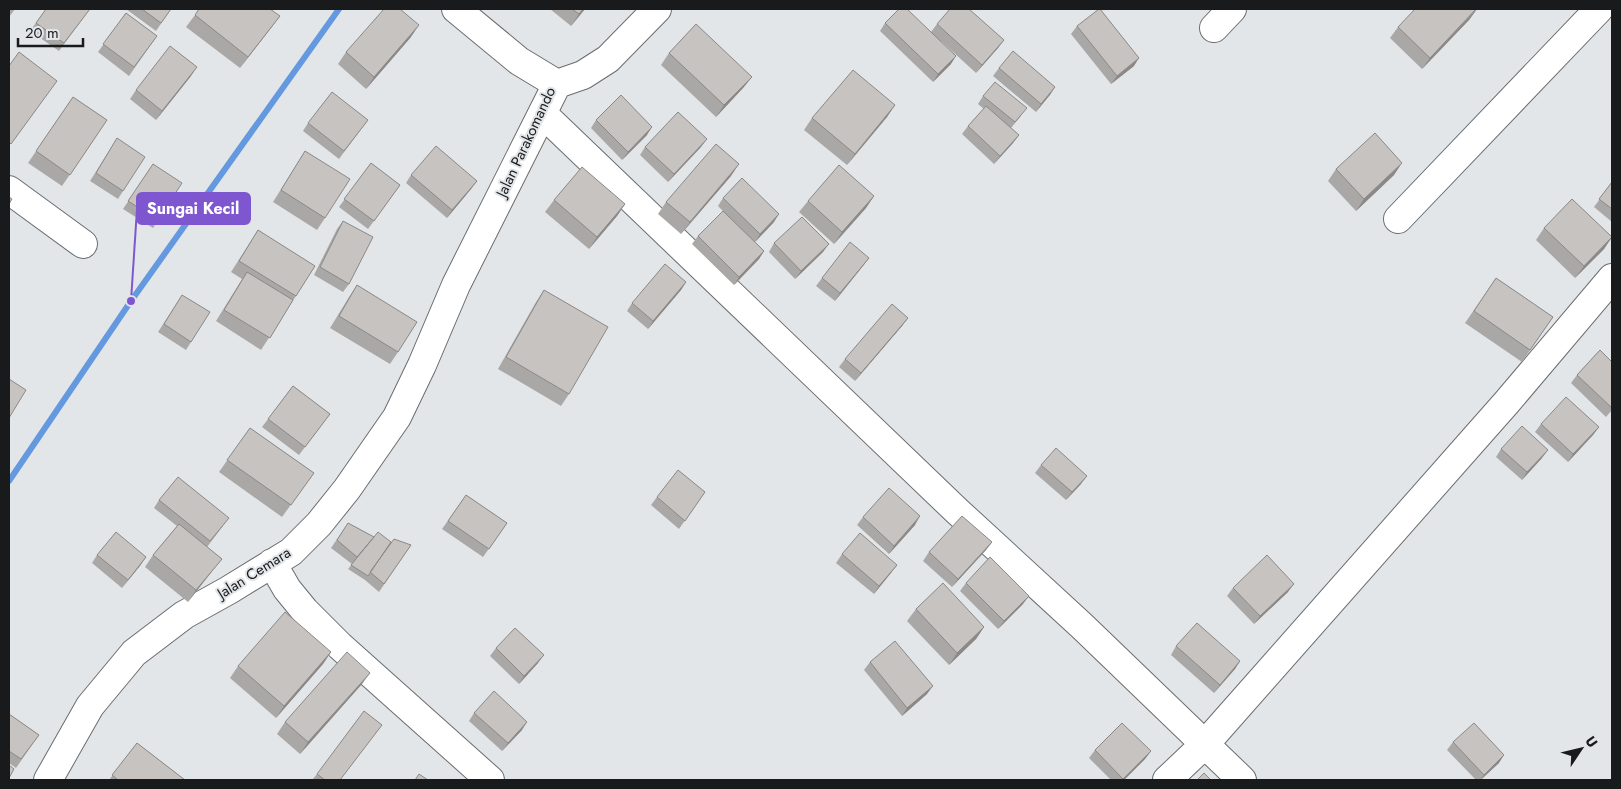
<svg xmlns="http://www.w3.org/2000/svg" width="1621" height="789" viewBox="0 0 1621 789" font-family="Jost,sans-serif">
  <rect width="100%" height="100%" fill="#e3e6e9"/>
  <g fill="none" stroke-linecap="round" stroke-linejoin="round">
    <!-- stream -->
    <path stroke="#6498df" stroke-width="6" d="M9 481 131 301 339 9"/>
    <!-- minor casing -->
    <g stroke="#6a6d6f" stroke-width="30">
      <path id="minor" d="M456 9 519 61 557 84
        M1214 28 1232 9
        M557 84 583 75 608 59 657 9
        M543 114 957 511 1082 626 1242 780
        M9 190 83 244
        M1398 219 1599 9
        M272 563 287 589 305 611 340 646 490 780
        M48 780 90 706 134 653 184 615 229 590 291 552 319 524 347 489 397 417 422 365 456 285 557 84
        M1167 780 1205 744 1507 402 1612 278"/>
    </g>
    <!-- minor -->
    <use href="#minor" stroke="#fff" stroke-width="28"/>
  </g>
  <!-- wall -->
  <path fill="#aaa8a6" d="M9 9H15L9 17Z
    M46 9H90L59 51 30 31Z
    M126 9H171L156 31Z
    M550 9H585L571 26Z
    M1477 9 1469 20 1422 69 1390 38 1398 27Z
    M126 13 157 36 129 76 98 52Z
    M195 15 280 16 240 68 186 27Z
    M885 23 931 32 937 24 1004 40 998 48 976 73 941 41 951 64 933 82 880 31Z
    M1077 26 1134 66 1111 84 1071 34Z
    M411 37 366 89 338 64 346 52Z
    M669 53 752 77 743 88 716 117 661 65Z
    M999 68 1055 87 1036 112 993 76Z
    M191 76 156 120 130 99 136 90Z
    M983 96 1021 116 1011 128 1019 135 1013 143 994 164 962 134 968 126 984 109 978 104Z
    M73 97 107 120 62 186 28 163Z
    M895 105 887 117 847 165 804 130 812 118Z
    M368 120 339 159 303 131 308 123Z
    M596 120 647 135 622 160 591 128Z
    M117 138 123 191 118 199 90 181Z
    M645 147H701L668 182 640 155Z
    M305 151 325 218 317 230 273 202Z
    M371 163 400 185 368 229 339 207Z
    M153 164 158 220 153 228 123 209Z
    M1336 169 1394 175 1356 211 1328 181Z
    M411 175 477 181 471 189 447 218 406 183Z
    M731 176 681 234 658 214 666 202Z
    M1612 182V222L1594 207Z
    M874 196 866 208 834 244 799 212 808 201Z
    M723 198 774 222 755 242 764 251 759 259 734 285 692 244 698 236 723 211 718 206Z
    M554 200 625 204 617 216 589 249 545 212Z
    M343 221 349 284 343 292 314 275 337 229Z
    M1544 228 1612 237 1604 249 1575 278 1536 240Z
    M258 230 296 296 261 350 216 321 242 279 231 272Z
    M774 243 823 252 795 279 769 252Z
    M869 258 835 301 816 286 822 278Z
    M1496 278 1553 317 1522 362 1465 323Z
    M686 282 681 290 648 329 627 311 632 303Z
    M357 285 398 352 390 364 330 328 349 297Z
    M544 290 569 394 561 406 498 369 536 302Z
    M182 295 191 342 186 350 158 332Z
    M908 318 902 326 855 381 839 367 845 359Z
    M1600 350 1612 410 1606 417 1571 383 1577 375Z
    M293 386 330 414 299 455 262 427Z
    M1541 424 1599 427 1593 435 1568 462 1535 432Z
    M250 428 314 473 282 517 219 472Z
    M1501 449 1542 458 1522 480 1496 457Z
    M1041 465 1081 484 1066 500 1035 473Z
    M705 492 679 529 651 505 657 497Z
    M466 495 507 523 483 557 442 529Z
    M159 500 223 526 207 547 222 559 213 570 188 602 145 567 153 555 177 526 154 508Z
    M863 517 915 525 889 554 857 525Z
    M348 523 374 537 391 542 411 545 379 592 365 580 348 569 352 564 331 548Z
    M992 542 986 550 952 587 923 561 929 552Z
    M842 554 897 565 874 594 836 563Z
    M97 555 146 557 122 588 92 563Z
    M966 583 1023 604 998 629 960 591Z
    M1233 588 1288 592 1254 624 1227 596Z
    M916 609 984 627 976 639 949 665 907 621Z
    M1176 646 1240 661 1235 669 1214 693 1171 655Z
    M496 648 538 663 519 684 490 656Z
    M331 652 323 664 276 718 230 678 238 666Z
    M870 662 927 694 902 716 864 670Z
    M362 684 300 754 277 734 285 722Z
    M474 713 522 730 502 751 469 721Z
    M9 714 39 735 16 768 9 763Z
    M1453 742 1499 763 1481 780H1476L1447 750Z
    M137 743 185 780H109Z
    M1095 750 1151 751 1145 759 1124 780H1111L1089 758Z
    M317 774 341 780H312Z"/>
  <!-- shaded-wall -->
  <path fill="#8b8887" d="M583 9H585L571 26 579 14Z
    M1477 9 1469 20 1422 69 1430 58Z
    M280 16 271 28 240 68 248 57Z
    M419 25 411 37 366 89 374 77Z
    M1004 40 998 48 976 73 982 65Z
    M956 56 951 64 933 82 938 74Z
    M1139 58 1134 66 1111 84 1117 76Z
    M197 67 191 76 156 120 162 111Z
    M752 77 743 88 716 117 724 105Z
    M1055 87 1050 95 1036 112 1041 104Z
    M895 105 887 117 847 165 855 154Z
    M652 127 647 135 622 160 628 152Z
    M1019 135 1013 143 994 164 1000 156Z
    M707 139 701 147 668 182 674 174Z
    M1402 163 1394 175 1356 211 1364 199Z
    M739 164 731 176 681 234 690 222Z
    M477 181 471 189 447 218 452 210Z
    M874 196 866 208 834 244 842 232Z
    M625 204 617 216 589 249 597 237Z
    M779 214 774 222 755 242 760 234Z
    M1612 237 1604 249 1575 278 1584 266Z
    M829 244 823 252 795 279 801 271Z
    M764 251 759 259 734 285 739 277Z
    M869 258 863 266 835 301 840 293Z
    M686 282 681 290 648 329 653 321Z
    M908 318 902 326 855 381 861 373Z
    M1599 427 1593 435 1568 462 1573 454Z
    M1548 450 1542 458 1522 480 1527 472Z
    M1087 476 1081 484 1066 500 1072 492Z
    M920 516 915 525 889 554 894 546Z
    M992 542 986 550 952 587 958 579Z
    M146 557 140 566 122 588 128 580Z
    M222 559 213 570 188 602 196 590Z
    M897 565 891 573 874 594 879 586Z
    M1294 584 1288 592 1254 624 1260 616Z
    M1029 596 1023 604 998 629 1004 621Z
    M984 627 976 639 949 665 957 653Z
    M331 652 323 664 276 718 284 706Z
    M544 655 538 663 519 684 524 676Z
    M1240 661 1235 669 1214 693 1220 685Z
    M370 673 362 684 300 754 308 742Z
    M933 686 927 694 902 716 907 708Z
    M527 722 522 730 502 751 508 743Z
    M1151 751 1145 759 1124 780H1122Z
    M1504 755 1499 763 1480 780 1484 775Z"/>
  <!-- building -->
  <path fill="#c6c3c1" stroke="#8b8887" d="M46 9H90L64 43 36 23Z
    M142 9H171L161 23Z
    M199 9H270L280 16 248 57 195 15Z
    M384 9H400L419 25 374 77 346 52Z
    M572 9H583L579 14Z
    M899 9H907L956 56 938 74 885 23Z
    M950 9H969L1004 40 982 65 937 24Z
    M1099 9H1100L1139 58 1117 76 1077 26Z
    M1415 9H1476L1430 58 1398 27Z
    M126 13 157 36 134 67 103 44Z
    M696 24 752 77 724 105 669 53Z
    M170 46 197 67 162 111 136 90Z
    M1013 51 1055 87 1041 104 999 68Z
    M19 52 57 81 11 144 9 142V66Z
    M853 70 895 105 855 154 812 118Z
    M995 82 1027 108 1015 122 983 96Z
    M332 92 368 120 344 151 308 123Z
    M621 95 652 127 628 152 596 120Z
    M73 97 107 120 70 175 36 151Z
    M986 106 1019 135 1000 156 968 126Z
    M678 112 707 139 674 174 645 147Z
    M1375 133 1402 163 1364 199 1336 169Z
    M117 138 145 157 123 191 96 173Z
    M716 144 739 164 690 222 666 202Z
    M436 146 477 181 452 210 411 175Z
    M305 151 350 179 325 218 281 190Z
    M371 163 400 185 374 221 344 199Z
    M153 164 182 183 158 220 128 201Z
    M839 165 874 196 842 232 808 201Z
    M582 167 625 204 597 237 554 200Z
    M742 178 779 214 760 234 723 198Z
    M1612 182V209L1599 199Z
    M9 197 12 199 9 204Z
    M1572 199 1612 237 1584 266 1544 228Z
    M723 211 764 251 739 277 698 236Z
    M802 217 829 244 801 271 774 243Z
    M343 221 373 237 349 284 320 267Z
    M258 230 315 266 296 296 239 261Z
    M850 242 869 258 840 293 822 278Z
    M665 264 686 282 653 321 632 303Z
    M247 272 293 300 270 338 224 310Z
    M1496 278 1553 317 1530 350 1474 311Z
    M357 285 417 322 398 352 339 316Z
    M544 290 608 327 569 394 506 357Z
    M182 295 210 312 191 342 164 324Z
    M892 304 908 318 861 373 845 359Z
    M1600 350 1612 362V408L1577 375Z
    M9 379 26 390 9 418Z
    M293 386 330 414 305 447 268 419Z
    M1566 397 1599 427 1573 454 1541 424Z
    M1522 426 1548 450 1527 472 1501 449Z
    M250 428 314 473 291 505 227 460Z
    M1056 448 1087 476 1072 492 1041 465Z
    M678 470 705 492 685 521 657 497Z
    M178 477 229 518 210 541 159 500Z
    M889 488 920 516 894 546 863 517Z
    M466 495 507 523 489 549 448 521Z
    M962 516 992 542 958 579 929 552Z
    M348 523 374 537 357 557 337 540Z
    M179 524 222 559 196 590 153 555Z
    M116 532 146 557 128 580 97 555Z
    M378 532 391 542 368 576 351 565Z
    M860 533 897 565 879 586 842 554Z
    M394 539 411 545 384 584 370 572Z
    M1267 555 1294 584 1260 616 1233 588Z
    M990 557 1029 596 1004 621 966 583Z
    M943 583 984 627 957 653 916 609Z
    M285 612 331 652 284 706 238 666Z
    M1197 623 1240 661 1220 685 1176 646Z
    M515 628 544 655 524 676 496 648Z
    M895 641 933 686 907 708 870 662Z
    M347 652 370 673 308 742 285 722Z
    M494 691 527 722 508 743 474 713Z
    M364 711 382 725 340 780H325L317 774Z
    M9 714 39 735 21 759 9 751Z
    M1122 723 1151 751 1123 779 1095 750Z
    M1474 723 1504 755 1484 775 1453 742Z
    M137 743 185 780H118L112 775Z
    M9 765 14 769 9 778Z
    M1204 773 1211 780H1197Z
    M419 774 428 780H415Z"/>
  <g text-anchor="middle" stroke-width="4" stroke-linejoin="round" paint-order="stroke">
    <!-- street labels -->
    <g font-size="15" fill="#191a1b" stroke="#e3e6e9">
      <text transform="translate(526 142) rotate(-65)" y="5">Jalan Parakomando</text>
      <text transform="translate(254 573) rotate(-32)" y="5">Jalan Cemara</text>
    </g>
  </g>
  <!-- callouts -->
  <path fill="none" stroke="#7e57d0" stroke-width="2" d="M131 301L137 209"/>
  <circle fill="#7e57d0" stroke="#e3e6e9" stroke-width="2" cx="131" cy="301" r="5"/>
  <rect fill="#7e57d0" stroke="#7e57d0" stroke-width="2" x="137" y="193" width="113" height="31" rx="5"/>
  <g font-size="16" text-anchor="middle" font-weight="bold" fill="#fff">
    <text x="193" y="214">Sungai Kecil</text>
  </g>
  <!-- border -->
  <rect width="1621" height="789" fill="none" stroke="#191a1b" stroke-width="20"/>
  <!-- north arrow -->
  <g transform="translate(1581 749) rotate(55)" stroke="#e3e6e9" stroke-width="4" paint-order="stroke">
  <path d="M0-4L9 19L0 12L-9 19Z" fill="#191a1b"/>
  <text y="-8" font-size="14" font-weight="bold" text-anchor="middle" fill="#191a1b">U</text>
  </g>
  <!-- scale -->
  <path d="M18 38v8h65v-8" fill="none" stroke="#191a1b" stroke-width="2.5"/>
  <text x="25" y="38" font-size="15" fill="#191a1b" stroke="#e3e6e9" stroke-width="4" paint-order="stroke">20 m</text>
</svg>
